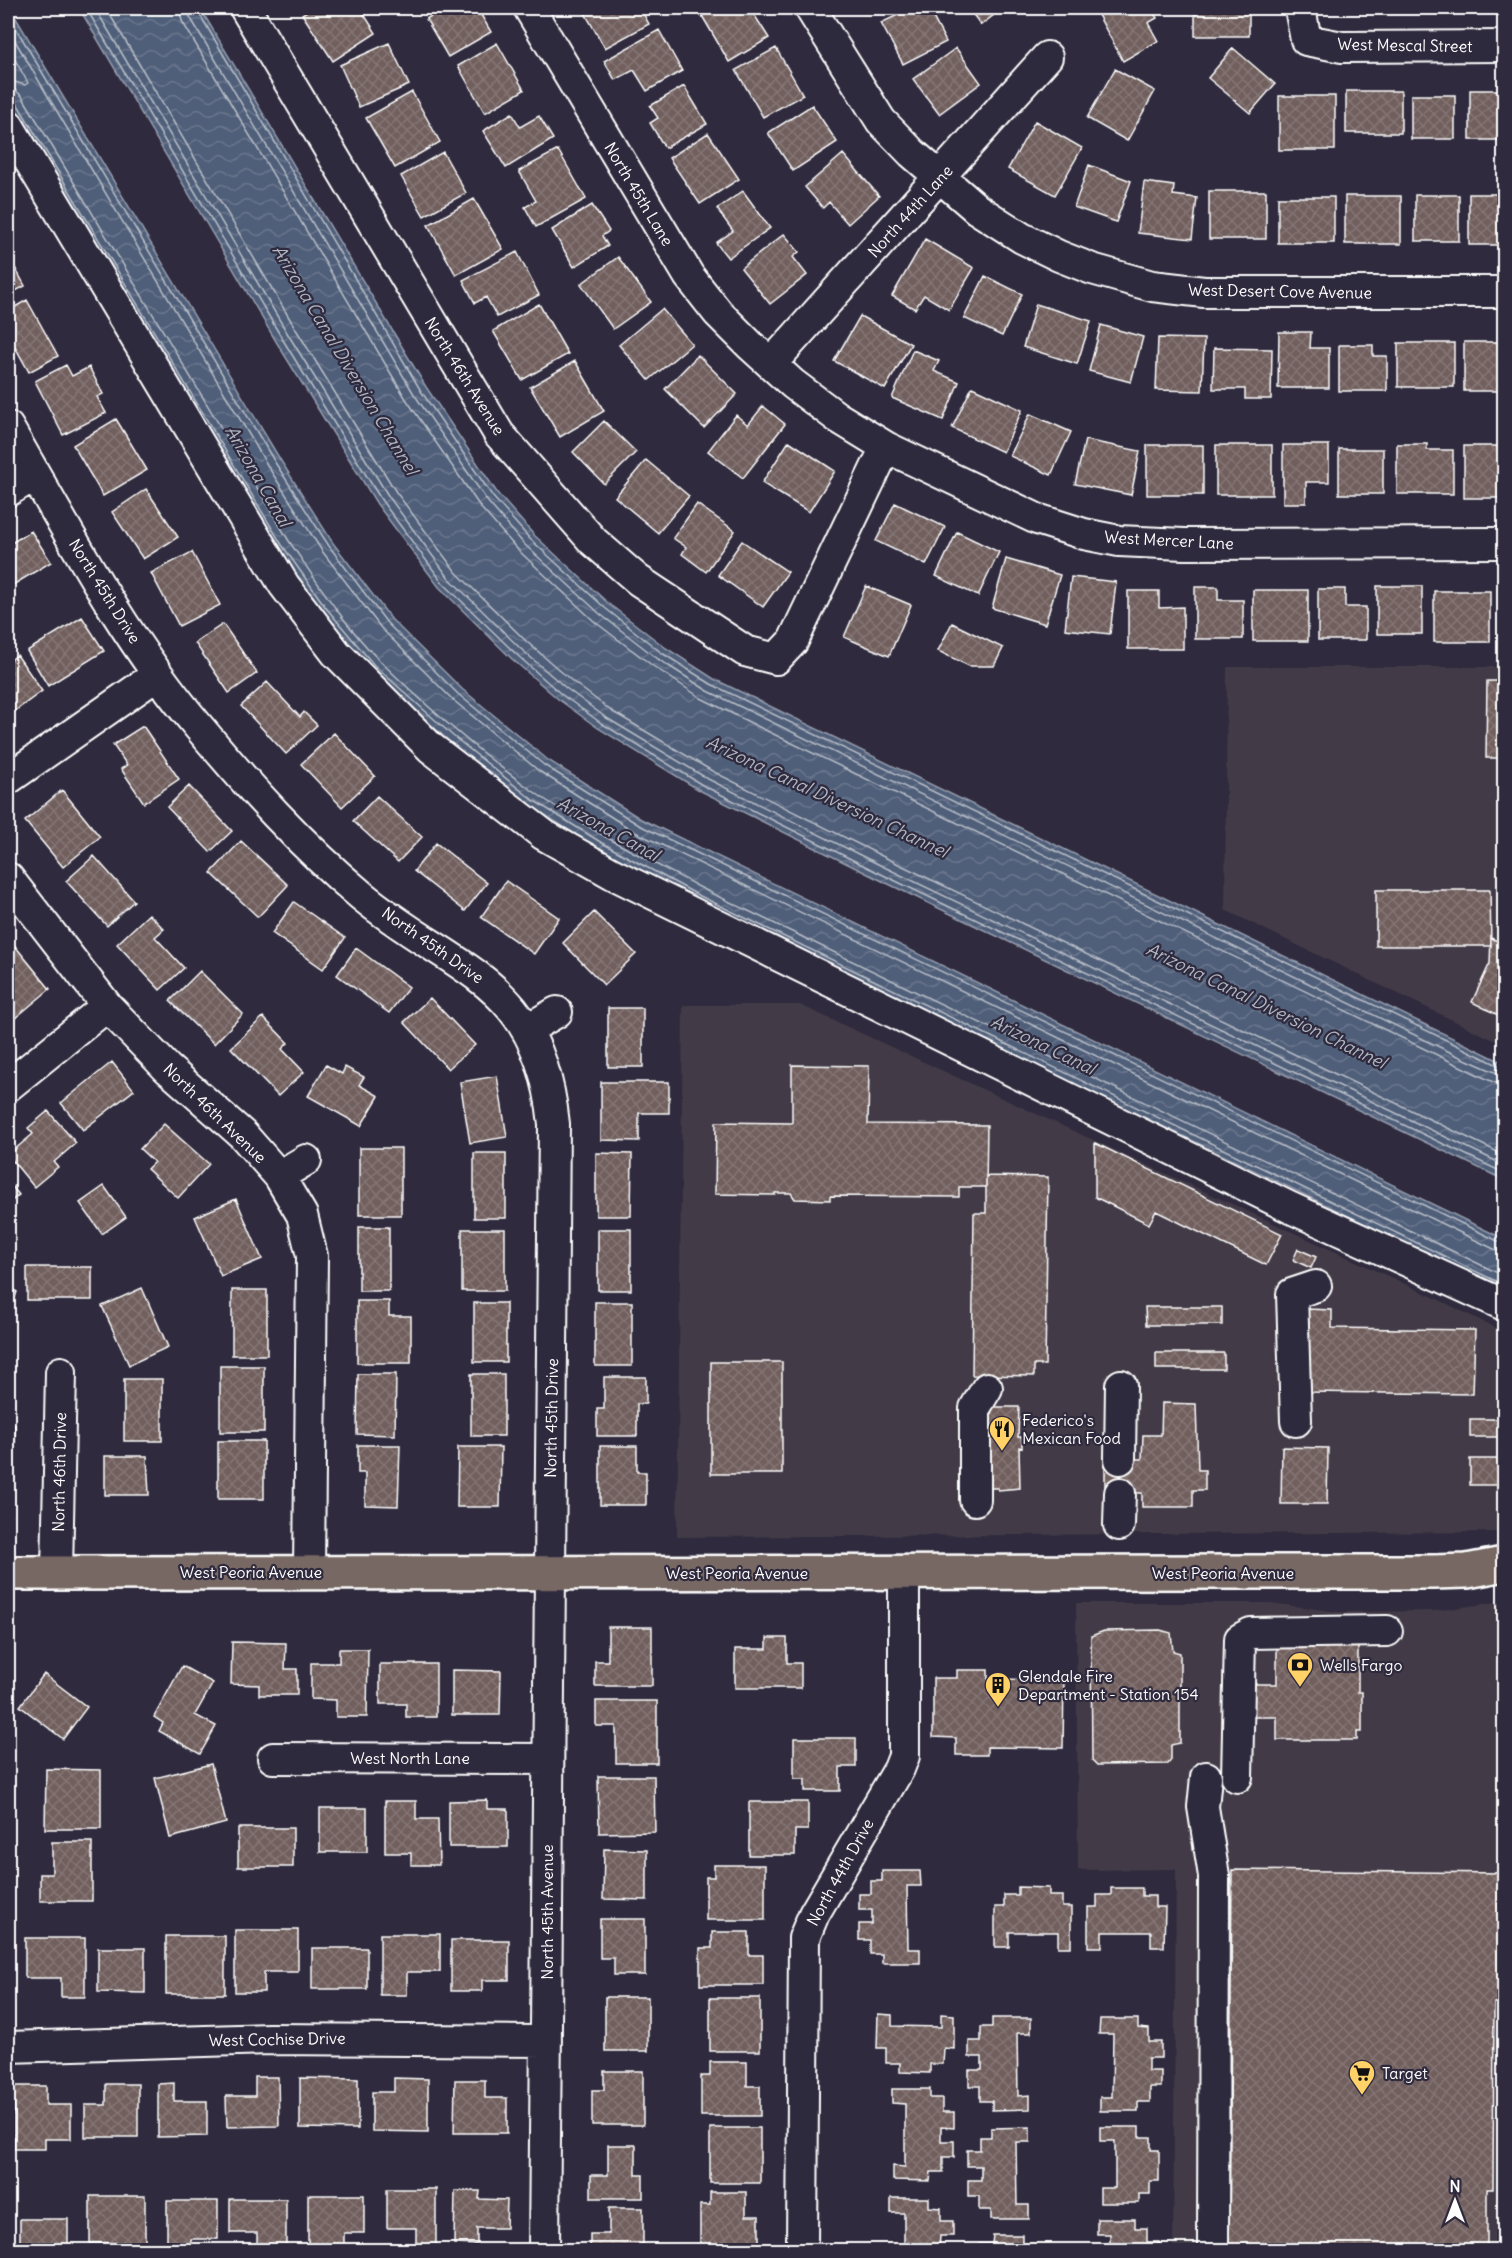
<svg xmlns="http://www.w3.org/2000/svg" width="1512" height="2258" viewBox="0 0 1512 2258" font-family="Delius,sans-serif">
  <defs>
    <pattern id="water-waves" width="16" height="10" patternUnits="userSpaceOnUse" patternTransform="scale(1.5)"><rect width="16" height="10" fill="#505e79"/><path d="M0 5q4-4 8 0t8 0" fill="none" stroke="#6a768d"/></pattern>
    <pattern id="building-cross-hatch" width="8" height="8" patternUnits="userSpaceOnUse" patternTransform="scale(1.5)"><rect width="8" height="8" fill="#705e5d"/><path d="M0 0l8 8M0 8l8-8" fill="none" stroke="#857675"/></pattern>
  </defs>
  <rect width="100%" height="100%" fill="#2f2a3d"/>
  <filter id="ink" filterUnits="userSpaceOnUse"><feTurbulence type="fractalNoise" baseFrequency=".0167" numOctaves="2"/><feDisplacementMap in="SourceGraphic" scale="12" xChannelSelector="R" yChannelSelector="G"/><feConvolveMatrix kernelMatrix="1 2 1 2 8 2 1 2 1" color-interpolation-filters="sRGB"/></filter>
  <g filter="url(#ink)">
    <!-- built -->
    <path fill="#423a47" d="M1227 667H1504V1045L1225 910Z
      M683 1005H800L1429 1295 1504 1332V1532L677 1537Z
      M1497 1602H1504V2250H1173L1176 1869 1078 1870 1076 1603H1270L1340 1612 1435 1611Z"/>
    <!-- water -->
    <path fill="url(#water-waves)" stroke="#969eaf" stroke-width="1.5" d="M8 8H10L281 461 333 543 392 620 462 689 548 760 641 819 1504 1239V1291L693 899 599 849 529 805 449 741 369 669 322 612 277 549 8 98Z
      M79 8H200L426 387 498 494 534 535 609 604 666 648 714 679 1504 1063V1180L874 877 701 791 598 728 558 699 512 659 439 587 377 504 277 343Z"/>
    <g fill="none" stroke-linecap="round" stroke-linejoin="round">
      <!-- shore -->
      <path stroke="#b9bfc9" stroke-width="1.5" d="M86 8 283 340 382 501 443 583 516 654 561 694 601 723 704 786 877 872 1504 1173
        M95 8 289 336 389 497 449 578 521 649 566 688 605 717 708 779 880 865 1504 1165
        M106 8 297 331 396 492 456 572 527 642 572 681 610 710 712 771 884 857 1504 1155
        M179 8 182 21 406 399 481 508 518 550 595 622 653 666 701 698 763 729 1493 1082 1504 1085
        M188 8 190 17 414 394 488 502 524 544 600 614 658 659 708 691 1458 1056 1504 1076
        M196 8 421 391 493 497 530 539 605 608 662 653 711 684 1504 1068
        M8 15 276 464 329 546 387 623 458 694 544 765 639 825 1504 1244
        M8 29 269 468 322 551 381 628 453 700 539 771 635 832 1496 1250 1504 1252
        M8 47 28 83 25 85 8 80
        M8 89 15 90 22 96 289 541C317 582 345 626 380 661 428 708 482 755 537 794 588 830 645 858 699 887L1504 1276
        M8 97 15 100 282 545 327 609 374 665 453 736 533 800 602 843 696 894 1504 1285"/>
    </g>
    <!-- building -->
    <path fill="url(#building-cross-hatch)" stroke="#fff" stroke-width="1.5" d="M312 8H360L376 33 333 61 302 14Z
      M445 8H477L491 32 448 57 426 19Z
      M582 8H640L649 24 605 48Z
      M713 8H750L769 38 729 62 701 14Z
      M912 8H928L946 42 903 64 881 23Z
      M968 8H1003L981 25Z
      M1107 8H1151L1157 18 1148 23 1158 41 1123 61 1097 13Z
      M1195 8H1249V36H1195Z
      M659 30 682 71 647 91 634 70 615 80 604 61Z
      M389 43 409 85 359 107 340 65Z
      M497 43 524 90 485 113 458 66Z
      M776 48 803 95 763 117 736 70Z
      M956 48 981 83 939 114 913 79Z
      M1233 48 1275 84 1250 113 1208 78Z
      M1115 69 1155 91 1127 141 1087 118Z
      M684 86 707 124 665 148 650 123 658 118 650 106Z
      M1470 90H1504V140H1470Z
      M1346 91H1401V133H1346Z
      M412 92 440 142 395 168 366 118Z
      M1411 95H1455V139H1411Z
      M1279 96H1335V150H1279Z
      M812 105 837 142 793 171 768 133Z
      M512 113 520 127 539 116 553 139 506 168 483 131Z
      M1035 121 1082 148 1055 195 1008 169Z
      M708 133 739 179 700 204 669 158Z
      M558 150 586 199 536 227 525 207 536 201 519 171Z
      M443 152 466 193 424 216 401 176Z
      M843 154 879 196 848 224 829 202 823 208 805 187Z
      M1089 165 1131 181 1116 222 1074 207Z
      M1144 182 1174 186 1173 195 1197 198 1192 239 1138 233Z
      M743 191 770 228 728 258 716 243 733 231 717 209Z
      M1209 191H1266V239H1209Z
      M1469 194H1504V245H1469Z
      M1415 195H1459V241H1415Z
      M1345 196H1401V244H1345Z
      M1278 197H1334V243H1278Z
      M474 199 503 249 456 275 428 225Z
      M592 205 609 231 602 236 608 246 574 267 552 230Z
      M784 234 799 252 793 257 807 275 770 304 741 268Z
      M925 239 974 268 949 310 924 295 915 309 892 296Z
      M517 252 539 295 497 317 486 297 475 303 463 280Z
      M8 255 25 286 8 295Z
      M618 257 651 302 613 329 581 284Z
      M985 276 1022 294 1002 336 964 318Z
      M27 300 58 356 29 372 8 334V311Z
      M539 304 568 354 522 380 493 331Z
      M1036 304 1091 321 1077 364 1023 347Z
      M662 309 692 344 649 380 619 345Z
      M860 316 911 344 885 389 834 361Z
      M1101 325 1143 337 1131 382 1089 371Z
      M1279 332H1311L1310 348H1329V388H1278Z
      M1158 338 1204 339 1202 391 1156 390Z
      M1464 342H1504V391H1464Z
      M1398 343H1454V387H1398Z
      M1339 345H1373V356H1387V391H1339Z
      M1214 348 1272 349 1271 399H1245V389H1213Z
      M913 350 939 361 934 371 959 382 943 420 892 398Z
      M698 355 737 394 704 428 665 389Z
      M575 361 604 411 560 437 530 387Z
      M66 365 72 376 89 367 103 394 97 397 106 413 63 435 35 381Z
      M972 387 1022 410 1003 452 952 428Z
      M763 406 785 424 743 478 708 451 736 415 748 425Z
      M1030 414 1071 432 1051 475 1010 456Z
      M116 419 147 470 103 496 73 445Z
      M604 421 636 452 604 484 573 452Z
      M1085 440 1140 451 1131 495 1075 484Z
      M789 441 835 471 809 512 762 483Z
      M1397 444H1427V450H1453V494H1397Z
      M1147 445H1203V495H1147Z
      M1216 445H1272V495H1216Z
      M1283 445H1329V482H1306V503H1283Z
      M1464 446H1504V498H1464Z
      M1339 449H1383V494H1339Z
      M646 460 689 496 658 533 615 497Z
      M146 489 178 537 143 559 112 512Z
      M895 503 945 527 926 565 876 541Z
      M697 504 735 531 706 572 682 554 686 547 673 538Z
      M31 531 51 562 8 588V545Z
      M957 532 999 552 978 596 936 576Z
      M742 541 788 572 763 607 718 575Z
      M192 552 220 605 179 626 151 573Z
      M1006 559 1060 575 1045 624 992 608Z
      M1071 577 1116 582 1110 634 1065 629Z
      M866 586 911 605 889 656 844 637Z
      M1377 586H1422V634H1377Z
      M1195 587H1218V600H1243V639H1195Z
      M1318 589H1345V607H1366V640H1318Z
      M1253 590H1308V641H1253Z
      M1501 590H1504V639H1501Z
      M1128 591H1159V608L1183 607V649H1128Z
      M1434 591H1490V642H1434Z
      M82 617 104 651 48 686 27 651Z
      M952 623 1003 648 994 666H969L938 651Z
      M223 624 257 673 229 693 195 643Z
      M17 655 42 691 8 716V662Z
      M1487 681H1504V758H1486Z
      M267 682 300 717 304 712 317 725 286 754 241 706Z
      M143 726 179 779 144 803 121 769 127 765 113 745Z
      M334 733 375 776 342 807 301 764Z
      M189 786 232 831 210 852 167 807Z
      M62 790 100 837 63 867 25 821Z
      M377 796 422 837 398 862 353 821Z
      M241 841 288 885 258 917 211 873Z
      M436 843 487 883 465 911 414 871Z
      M94 856 134 901 107 926 66 881Z
      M506 881 559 918 534 954 481 917Z
      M1376 890H1490L1491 946H1376Z
      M294 902 345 938 323 969 272 933Z
      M594 912 636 954 604 985 563 943Z
      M149 914 164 929 155 937 184 968 160 990 117 944Z
      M1491 938 1504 944V1018L1472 1002 1490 963Z
      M15 946 50 989 8 1024V952Z
      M356 948 409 987 389 1013 337 975Z
      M200 971 243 1014 214 1044 170 1001Z
      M430 998 475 1045 448 1069 404 1022Z
      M608 1008H643V1067H608Z
      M263 1017 288 1043 282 1049 304 1072 278 1096 231 1048Z
      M112 1062 134 1090 83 1130 61 1103Z
      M326 1065 342 1074 345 1067 364 1077 359 1085 379 1096 361 1126 308 1096Z
      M792 1065 869 1066 868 1124 987 1125 986 1187H959V1197L830 1196V1200L795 1199 791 1193H775V1195L715 1194 716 1122 792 1123Z
      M497 1076 507 1137 470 1143 460 1082Z
      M601 1082H669V1113H639V1141L601 1140Z
      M48 1111 76 1143 54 1162 58 1167 34 1187 8 1155 33 1134 28 1128Z
      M164 1124 209 1164 178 1198 147 1169 154 1162 140 1149Z
      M1095 1143 1282 1234 1266 1265 1156 1211 1149 1224 1095 1197Z
      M359 1148H401V1215H359Z
      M474 1153H506V1218H474Z
      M596 1153 632 1154 631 1216H596Z
      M986 1176 1048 1177 1045 1365H1034V1376L972 1375 974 1213H986Z
      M8 1181 19 1195 8 1204Z
      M104 1186 126 1217 102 1234 80 1203Z
      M236 1199 262 1259 221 1276 195 1217Z
      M359 1227H389V1291H359Z
      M462 1229H505V1291H462Z
      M598 1229H631V1290H598Z
      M1298 1249 1316 1257 1311 1268 1293 1260Z
      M27 1267H92V1300H27Z
      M8 1288 17 1292 8 1316Z
      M142 1288 168 1347 129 1365 102 1306Z
      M232 1290H267V1355H232Z
      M357 1301H389V1316H411V1363H357Z
      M595 1302H632V1366H595Z
      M474 1303H506V1362H474Z
      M1145 1307H1222V1325H1146Z
      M1306 1309 1332 1310V1328L1475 1330 1473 1394 1306 1392Z
      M1156 1353H1224V1369H1156Z
      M711 1362H782V1474H711Z
      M220 1366H264V1432H220Z
      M358 1374H396L395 1435 357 1434Z
      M471 1374H504V1436H471Z
      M604 1377H646V1404H637V1436H597V1409H604Z
      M124 1379H162V1441H124Z
      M1162 1403 1196 1404 1198 1470H1205V1490H1193V1507H1142V1493L1105 1492V1459H1142L1143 1435H1161Z
      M988 1407H1019L1018 1437H1022V1448L1019 1447 1020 1488 998 1490V1488H987Z
      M1470 1419H1504V1437H1470Z
      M8 1425H15V1446H8Z
      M218 1441H264V1499H218Z
      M358 1445H400L398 1506 365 1505V1473H358Z
      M600 1446H637V1472H646V1505H600Z
      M458 1447H501L500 1507H457Z
      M1282 1447 1328 1448 1327 1504H1281Z
      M105 1456H147L149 1495H105Z
      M8 1457H11V1515H8Z
      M1470 1459H1504V1485H1470Z
      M608 1627H652V1686H595V1661H608Z
      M1160 1630 1171 1633 1173 1651 1180 1653V1743L1171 1745V1760L1168 1764 1097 1765 1092 1760 1091 1636 1104 1631Z
      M767 1638H787V1663H801V1688H735V1649H767Z
      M232 1642 286 1643 285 1669H297V1695H259V1685L231 1684Z
      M1277 1645 1358 1646V1692H1362V1732H1357V1740H1277V1717H1243V1684H1277Z
      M339 1649H368L367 1717H336V1700L311 1699V1663H339Z
      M380 1664H436V1717H406V1704H380Z
      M182 1666 213 1683 195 1715 216 1726 200 1754 159 1731 163 1723 154 1717Z
      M452 1670 501 1671 500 1715H452Z
      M957 1670H988V1679L1064 1680 1063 1748 987 1747V1755H956V1738L933 1737V1678H957Z
      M44 1674 87 1707 63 1739 20 1706Z
      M596 1701H657V1763H616V1726H596Z
      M794 1738H856V1767H840V1791H805V1779H794Z
      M211 1764 226 1823 170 1838 155 1778Z
      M46 1769 101 1770V1829H45Z
      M598 1776H654L655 1832 599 1833Z
      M487 1800V1809H508V1847H449V1801Z
      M385 1801H416V1819H438L439 1865H411V1853H385Z
      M749 1802H808V1830H795V1855H749Z
      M320 1808H367V1852H320Z
      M238 1828H293V1867H238Z
      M52 1842H92V1901H40V1874H52Z
      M604 1849 647 1850V1900L603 1899Z
      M714 1865H765V1920H706V1877H714Z
      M1232 1870 1503 1873 1504 2003H1494L1493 2189H1487V2250H1229Z
      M882 1871H920L921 1886H907L908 1949H920V1963H882V1954H870V1940H859V1924H872V1910H859V1894H871V1881H882Z
      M1018 1887 1049 1888V1896H1062V1907H1071V1947H1058V1932H1009V1947H995V1907H1004V1895H1018Z
      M1111 1888H1142V1896H1155V1907H1165L1164 1947H1151V1932H1102V1947H1088V1907H1097V1895H1111Z
      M600 1919H645V1975H614V1958H600Z
      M235 1930H298V1972H264V1992H235Z
      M712 1932H749V1955H763V1985H700V1948H712Z
      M380 1934H440V1972H407V1995H380Z
      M166 1936H225V1994H166Z
      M25 1938H85V1997H61V1978H25Z
      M451 1940H509V1980H482V1991H451Z
      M98 1948H145V1993L98 1992Z
      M312 1948H367V1989H312Z
      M605 1997H648V2051H605Z
      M710 1998H760V2051H710Z
      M878 2014 892 2015V2026L941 2027V2014L954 2015V2049L944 2048 943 2064H930V2073L900 2072V2063H886V2048H877Z
      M992 2018H1031V2033H1017L1018 2096 1030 2095V2109L992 2110V2101H980V2086H969V2070H982V2057H969V2041H981V2027H992Z
      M1100 2019H1138V2028L1149 2029V2042H1161V2058H1148V2071H1161V2087H1150V2102H1138V2111H1100V2097H1112L1113 2034H1099Z
      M710 2062H747V2086H760V2116H701V2076H710Z
      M604 2071H643V2125H592V2090H604Z
      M255 2077H278L279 2126 227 2127 226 2096H255Z
      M300 2078 358 2079V2129L300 2128Z
      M394 2078 428 2079V2132L372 2131V2092H394Z
      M455 2080H485V2098H507V2133H454Z
      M174 2083V2101H207V2136L158 2137V2084Z
      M106 2084H138V2137H85V2105H106Z
      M14 2086H46V2105H71V2139H45V2149H14Z
      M892 2089H930V2098H942V2112H954V2128L941 2127V2141H954V2157H943V2172H931L930 2181 893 2180V2166L905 2167V2104L892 2103Z
      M1030 2127V2142H1016L1017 2205H1029V2219H991V2210H979V2196H968V2180H981V2166H967V2150H980V2137H991V2128Z
      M1100 2127H1139V2137H1151V2150H1159V2181H1150V2194H1139V2203H1100V2188H1115V2141H1100Z
      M710 2128H760V2183H710Z
      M608 2145H636V2175H643V2198H591V2175H608Z
      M387 2189H436V2246H416V2228H387Z
      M455 2191H480L479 2199 507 2200 506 2228H477V2245L454 2244Z
      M710 2192H746V2216H759V2245H700V2205H710Z
      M308 2195H364V2233H344V2247H308Z
      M90 2196H145V2250H115V2243H90Z
      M891 2198H929V2207L941 2208V2221H953V2236H940L939 2250H946H904V2213H891Z
      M230 2199H286V2250H257V2233H230Z
      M167 2201H218V2239H191V2250H167Z
      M609 2208H643V2250H590V2234H609Z
      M20 2219H68V2250H20Z
      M1097 2219H1135V2228H1147V2242H1159V2250H1110V2234H1097Z
      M993 2235H1023V2244H1036V2250H979V2244H992Z"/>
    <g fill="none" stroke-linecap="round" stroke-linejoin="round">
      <!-- minor casing -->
      <g stroke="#fff" stroke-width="34">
        <path id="minor" d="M245 8 499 434 593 541 638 580 745 651 776 659 793 641 886 447
          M529 8 689 276 718 313 751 346 793 384 837 417 886 447 1037 519 1084 534 1119 541 1184 544 1504 543
          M810 8 881 121 912 153 977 209 1022 238 1059 256 1092 269 1152 286 1204 292H1504
          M1300 8 1306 40 1342 47 1504 46
          M8 125 284 585 336 653 431 748 544 835 613 874 1291 1208 1504 1305
          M771 364 1047 57
          M8 427C67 529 122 636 198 726 249 787 301 845 362 896 459 975 539 979 554 1124L544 2250
          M8 491 35 475
          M8 779 157 675
          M8 878 107 1006 167 1068 243 1135 279 1176 302 1215 312 1256 309 1572
          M528 1029 557 1012
          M8 1086 107 1006
          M279 1176 306 1160
          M1296 1421 1292 1294 1316 1286
          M1120 1459 1121 1385
          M975 1500V1408L987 1388
          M1119 1525 1120 1493
          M57 1573 61 1372
          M273 1758 547 1759
          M1206 1777 1203 1807 1214 1876 1213 2250
          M1237 1777 1240 1639 1251 1633 1387 1631
          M8 2047 269 2039 546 2041
          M802 2250 804 1938 814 1914 899 1769 904 1756V1573"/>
      </g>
      <!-- major casing -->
      <g stroke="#fff" stroke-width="38">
        <path id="major" d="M8 1573 1433 1572 1467 1571 1504 1564"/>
      </g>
      <!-- minor -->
      <use href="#minor" stroke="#2f2a3d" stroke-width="30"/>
      <!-- major -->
      <use href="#major" stroke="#776864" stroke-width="33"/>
    </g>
  </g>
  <!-- icons -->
  <defs>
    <g id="restaurant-pin" transform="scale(1.35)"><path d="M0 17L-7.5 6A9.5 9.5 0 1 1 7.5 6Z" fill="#ffd166" stroke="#2f2a3d"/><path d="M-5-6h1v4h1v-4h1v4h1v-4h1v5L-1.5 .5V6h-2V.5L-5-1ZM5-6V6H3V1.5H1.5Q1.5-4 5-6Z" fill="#111"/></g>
    <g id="bank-pin" transform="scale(1.35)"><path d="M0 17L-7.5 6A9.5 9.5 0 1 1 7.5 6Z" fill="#ffd166" stroke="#2f2a3d"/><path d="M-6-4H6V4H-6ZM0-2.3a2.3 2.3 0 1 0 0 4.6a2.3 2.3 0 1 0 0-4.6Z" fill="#111"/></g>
    <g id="building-pin" transform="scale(1.35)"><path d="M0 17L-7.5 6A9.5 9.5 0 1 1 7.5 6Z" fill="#ffd166" stroke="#2f2a3d"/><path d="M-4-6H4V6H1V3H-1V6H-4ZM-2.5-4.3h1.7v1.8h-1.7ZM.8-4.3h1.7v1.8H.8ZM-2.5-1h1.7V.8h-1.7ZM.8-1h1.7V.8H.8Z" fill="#111"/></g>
    <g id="supermarket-pin" transform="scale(1.35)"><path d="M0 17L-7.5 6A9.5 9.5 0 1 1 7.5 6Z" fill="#ffd166" stroke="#2f2a3d"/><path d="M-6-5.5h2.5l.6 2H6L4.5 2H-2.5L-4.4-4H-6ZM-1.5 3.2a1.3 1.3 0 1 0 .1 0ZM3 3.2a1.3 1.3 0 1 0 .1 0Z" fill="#111"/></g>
  </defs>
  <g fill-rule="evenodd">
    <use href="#restaurant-pin" x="1002" y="1429"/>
    <use href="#bank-pin" x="1300" y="1665"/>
    <use href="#building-pin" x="998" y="1685"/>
    <use href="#supermarket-pin" x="1362" y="2073"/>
  </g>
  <g text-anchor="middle" stroke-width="4.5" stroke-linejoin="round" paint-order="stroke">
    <!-- street labels -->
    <g font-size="16" fill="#fff" stroke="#2f2a3d">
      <text transform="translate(1405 45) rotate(1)" y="6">West Mescal Street</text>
      <text transform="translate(639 194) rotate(59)" y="6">North 45th Lane</text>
      <text transform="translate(910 211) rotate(-48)" y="6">North 44th Lane</text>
      <text transform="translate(1280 291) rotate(1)" y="6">West Desert Cove Avenue</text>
      <text transform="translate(465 376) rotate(58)" y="6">North 46th Avenue</text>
      <text transform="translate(1169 540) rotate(3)" y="6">West Mercer Lane</text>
      <text transform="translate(105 591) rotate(58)" y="6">North 45th Drive</text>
      <text transform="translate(433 945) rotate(35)" y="6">North 45th Drive</text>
      <text transform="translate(215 1113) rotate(44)" y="6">North 46th Avenue</text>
      <text transform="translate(551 1418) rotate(-89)" y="6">North 45th Drive</text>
      <text transform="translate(59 1472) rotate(-89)" y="6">North 46th Drive</text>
      <text x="251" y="1578">West Peoria Avenue</text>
      <text x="737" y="1579">West Peoria Avenue</text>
      <text x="1223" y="1579">West Peoria Avenue</text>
      <text x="410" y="1764">West North Lane</text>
      <text transform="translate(840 1872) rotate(-61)" y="6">North 44th Drive</text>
      <text transform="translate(547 1912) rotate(-90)" y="6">North 45th Avenue</text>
      <text transform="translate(277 2039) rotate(-1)" y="6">West Cochise Drive</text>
    </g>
    <!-- poi labels -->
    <g font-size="16" fill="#fff" stroke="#2f2a3d" text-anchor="start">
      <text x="1022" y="1426">Federico's<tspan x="1022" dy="18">Mexican Food</tspan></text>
      <text x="1320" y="1671">Wells Fargo</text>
      <text x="1018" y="1682">Glendale Fire<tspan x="1018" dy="18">Department - Station 154</tspan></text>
      <text x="1382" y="2079">Target</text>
    </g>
    <!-- water labels -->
    <g font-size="18" font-style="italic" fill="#b0b7c3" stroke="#2f2a3d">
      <text transform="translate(345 360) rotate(59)" y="6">Arizona Canal Diversion Channel</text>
      <text transform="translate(258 476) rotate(60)" y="6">Arizona Canal</text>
      <text transform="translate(827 797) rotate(25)" y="6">Arizona Canal Diversion Channel</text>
      <text transform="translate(608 829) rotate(29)" y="6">Arizona Canal</text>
      <text transform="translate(1266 1006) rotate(26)" y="6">Arizona Canal Diversion Channel</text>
      <text transform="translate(1043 1045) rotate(26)" y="6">Arizona Canal</text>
    </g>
  </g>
  <!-- margin -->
  <rect width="1512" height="2258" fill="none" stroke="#2f2a3d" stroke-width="30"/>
  <rect x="15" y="15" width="1482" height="2228" fill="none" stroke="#fff" stroke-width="2" filter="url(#ink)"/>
  <!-- north arrow -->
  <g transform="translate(1455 2201)" stroke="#2f2a3d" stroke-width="4.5" paint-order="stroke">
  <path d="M0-4.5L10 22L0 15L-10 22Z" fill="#ffffff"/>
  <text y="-9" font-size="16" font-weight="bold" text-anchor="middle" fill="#ffffff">N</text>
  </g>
</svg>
